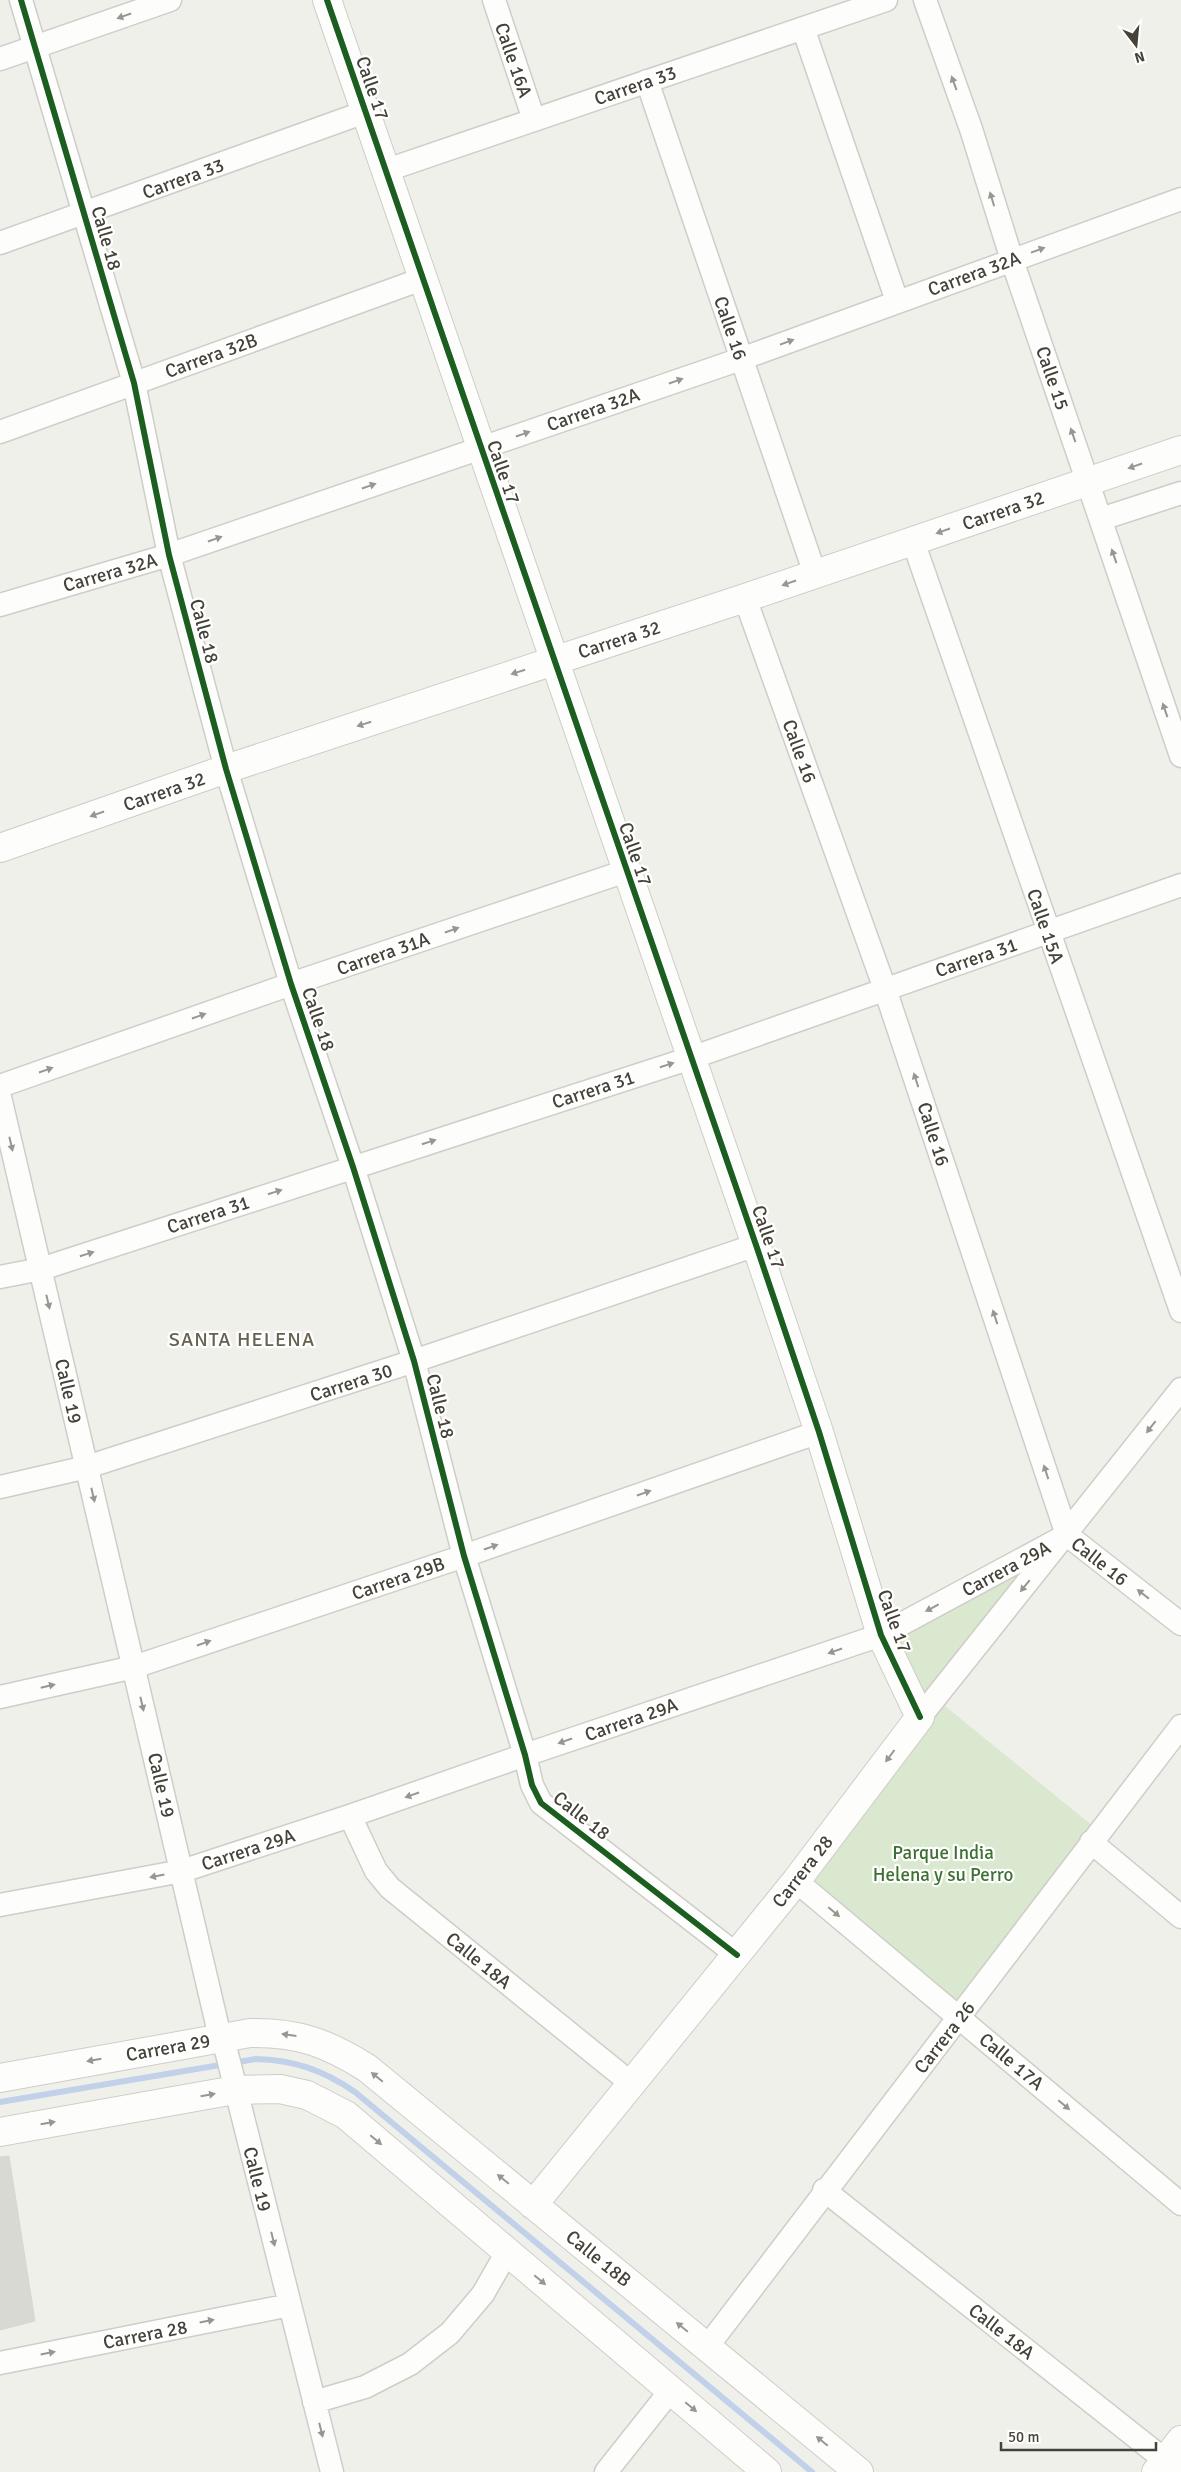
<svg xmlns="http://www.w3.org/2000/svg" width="1181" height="2472" viewBox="0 0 1181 2472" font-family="Signika,sans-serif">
  <rect width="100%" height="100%" fill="#f0f0eb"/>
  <!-- green -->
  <path fill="#d9e8ce" d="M1067 1535 935 1698 1099 1831 960 2017 796 1881 920 1717 881 1635Z"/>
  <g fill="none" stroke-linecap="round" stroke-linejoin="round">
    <!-- stream -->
    <path stroke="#c0d1e9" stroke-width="6" d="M0 2102 256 2059C294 2060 323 2070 355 2092L812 2472"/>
  </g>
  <!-- building -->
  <path fill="#d9d9d4" stroke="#d8d7d1" d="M9 2156 35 2321 0 2330V2157Z"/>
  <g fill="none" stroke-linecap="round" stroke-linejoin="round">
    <!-- minor casing -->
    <g stroke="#cecdc9" stroke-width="25">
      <path id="minor" d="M21 0 134 383 169 555 226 769 291 984 353 1167 414 1361 464 1556 525 1755 532 1785 541 1803 737 1955
        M494 0 534 120
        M925 0 971 129 1012 260 1181 756
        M803 28 897 301
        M0 59 170 0
        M647 81 815 574
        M384 171 886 0
        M0 243 365 112
        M0 432 422 279
        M1101 519 1181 493
        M913 541 1181 1311
        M745 598 885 989 1067 1535 1181 1624
        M0 605 169 555 741 359 1181 199
        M0 1086 291 984 626 871
        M0 1097 220 2037 225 2046 332 2472
        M0 1277 41 1269 691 1058 1181 885
        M0 1487 87 1467 414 1361 756 1245
        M0 1697 134 1667 464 1556 819 1432
        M920 1717 1181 1389
        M350 1816 376 1871 390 1888 632 2084
        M1091 1842 1181 1917
        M796 1881 1181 2204
        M0 1905 182 1871 350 1816 525 1755 881 1635 1067 1535
        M824 2190 1180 2472
        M707 2347 1181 1726
        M0 2363 290 2305
        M314 2402 365 2387 410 2364 450 2333 483 2294 507 2252
        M606 2472 671 2390"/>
    </g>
    <!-- tertiary casing -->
    <g stroke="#cecdc9" stroke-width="30">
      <path id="tertiary" d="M327 0 756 1245 819 1432 881 1635 920 1717 796 1881 533 2205
        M0 848 226 769 745 598 1181 450
        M0 2078 250 2033C298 2032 327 2043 367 2068L859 2472
        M0 2132 235 2090 280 2089 307 2095 346 2115 767 2472
        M1156 2472 1181 2440"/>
    </g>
    <!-- minor -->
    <use href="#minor" stroke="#fdfdfc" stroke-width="22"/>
    <!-- tertiary -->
    <use href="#tertiary" stroke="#fdfdfc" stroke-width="28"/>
    <!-- cycleway casing -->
    <g stroke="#fff" stroke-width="9">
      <path id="cycleway" d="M21 0 134 383 169 555 226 769 291 984 353 1167 414 1361 464 1556 525 1755 532 1785 541 1803 737 1955
        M327 0 756 1245 819 1432 881 1635 920 1717"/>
    </g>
    <!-- cycleway -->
    <use href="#cycleway" stroke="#1b5e20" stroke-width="6"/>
  </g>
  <!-- one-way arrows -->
  <defs><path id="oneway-solid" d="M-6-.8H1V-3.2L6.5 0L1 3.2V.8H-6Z" transform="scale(1.25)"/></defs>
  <g fill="#989690">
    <use href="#oneway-solid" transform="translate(124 16) rotate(161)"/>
    <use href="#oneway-solid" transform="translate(954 83) rotate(-110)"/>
    <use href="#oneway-solid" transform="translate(992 199) rotate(-107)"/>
    <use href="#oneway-solid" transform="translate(1038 250) rotate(-20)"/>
    <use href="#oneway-solid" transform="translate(787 342) rotate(-20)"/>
    <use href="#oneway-solid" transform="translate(676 381) rotate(-19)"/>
    <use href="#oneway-solid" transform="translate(523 434) rotate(-19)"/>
    <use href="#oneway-solid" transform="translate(1073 435) rotate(-109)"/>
    <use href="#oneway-solid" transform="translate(1135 466) rotate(161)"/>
    <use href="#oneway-solid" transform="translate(369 486) rotate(-19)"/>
    <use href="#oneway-solid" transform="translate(943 531) rotate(161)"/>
    <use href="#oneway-solid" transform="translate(215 539) rotate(-19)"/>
    <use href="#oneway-solid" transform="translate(1114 556) rotate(-109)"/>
    <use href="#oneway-solid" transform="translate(789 583) rotate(161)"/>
    <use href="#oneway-solid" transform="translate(518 672) rotate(162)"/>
    <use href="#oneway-solid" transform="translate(1165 710) rotate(-109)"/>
    <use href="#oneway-solid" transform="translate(364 724) rotate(162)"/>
    <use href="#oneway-solid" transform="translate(97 814) rotate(161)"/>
    <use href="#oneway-solid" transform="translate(452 930) rotate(-19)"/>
    <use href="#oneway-solid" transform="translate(199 1016) rotate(-19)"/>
    <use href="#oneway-solid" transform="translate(667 1065) rotate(-18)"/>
    <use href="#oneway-solid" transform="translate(46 1070) rotate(-19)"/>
    <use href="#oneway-solid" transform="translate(916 1080) rotate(-108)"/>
    <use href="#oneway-solid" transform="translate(429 1142) rotate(-18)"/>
    <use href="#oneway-solid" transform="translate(11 1144) rotate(77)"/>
    <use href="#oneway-solid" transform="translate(275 1192) rotate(-18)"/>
    <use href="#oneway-solid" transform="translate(87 1254) rotate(-18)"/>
    <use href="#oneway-solid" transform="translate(48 1302) rotate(77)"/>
    <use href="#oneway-solid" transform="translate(995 1317) rotate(-108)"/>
    <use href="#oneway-solid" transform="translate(1151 1427) rotate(128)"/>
    <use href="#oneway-solid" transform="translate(1046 1472) rotate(-108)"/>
    <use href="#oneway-solid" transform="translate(644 1493) rotate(-19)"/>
    <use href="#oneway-solid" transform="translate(93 1495) rotate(77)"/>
    <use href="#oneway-solid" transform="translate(491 1547) rotate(-19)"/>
    <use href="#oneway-solid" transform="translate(1025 1586) rotate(129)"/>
    <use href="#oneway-solid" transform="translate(1143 1594) rotate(-142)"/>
    <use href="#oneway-solid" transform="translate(932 1608) rotate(152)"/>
    <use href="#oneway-solid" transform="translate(204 1643) rotate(-19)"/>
    <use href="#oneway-solid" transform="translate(835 1651) rotate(161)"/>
    <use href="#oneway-solid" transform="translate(48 1686) rotate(-13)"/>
    <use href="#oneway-solid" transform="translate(142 1704) rotate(77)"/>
    <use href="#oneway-solid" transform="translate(565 1741) rotate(161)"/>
    <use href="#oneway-solid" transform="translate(890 1756) rotate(127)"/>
    <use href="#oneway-solid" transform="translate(412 1795) rotate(161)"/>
    <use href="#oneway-solid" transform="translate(157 1876) rotate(169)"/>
    <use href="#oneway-solid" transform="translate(834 1912) rotate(40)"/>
    <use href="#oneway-solid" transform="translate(289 2035) rotate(-172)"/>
    <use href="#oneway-solid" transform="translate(94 2060) rotate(170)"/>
    <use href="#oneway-solid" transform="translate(377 2077) rotate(-141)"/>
    <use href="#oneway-solid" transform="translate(208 2095) rotate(-10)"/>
    <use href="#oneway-solid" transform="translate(1064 2105) rotate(40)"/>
    <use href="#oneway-solid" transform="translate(48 2123) rotate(-10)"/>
    <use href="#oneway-solid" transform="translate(376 2140) rotate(40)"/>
    <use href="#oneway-solid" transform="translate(503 2179) rotate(-141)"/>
    <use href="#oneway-solid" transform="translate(273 2239) rotate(76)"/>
    <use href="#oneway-solid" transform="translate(540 2280) rotate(40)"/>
    <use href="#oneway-solid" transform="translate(207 2321) rotate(-11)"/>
    <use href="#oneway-solid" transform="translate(682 2327) rotate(-141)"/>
    <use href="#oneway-solid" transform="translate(48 2353) rotate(-11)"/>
    <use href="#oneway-solid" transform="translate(691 2407) rotate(40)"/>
    <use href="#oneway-solid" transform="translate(321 2430) rotate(76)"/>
    <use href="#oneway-solid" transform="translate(822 2441) rotate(-141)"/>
  </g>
  <g text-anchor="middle" stroke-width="4.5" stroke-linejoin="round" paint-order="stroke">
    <!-- street labels -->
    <g font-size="19" fill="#454238" stroke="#fff">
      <text transform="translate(514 60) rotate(71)" y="7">Calle 16A</text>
      <text transform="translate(635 85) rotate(-19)" y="7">Carrera 33</text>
      <text transform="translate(373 88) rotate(71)" y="7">Calle 17</text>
      <text transform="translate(183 178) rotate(-20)" y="7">Carrera 33</text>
      <text transform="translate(107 238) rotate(74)" y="7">Calle 18</text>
      <text transform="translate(974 273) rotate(-20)" y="7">Carrera 32A</text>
      <text transform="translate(731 328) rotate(71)" y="7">Calle 16</text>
      <text transform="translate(211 355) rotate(-20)" y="7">Carrera 32B</text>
      <text transform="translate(1053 378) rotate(71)" y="7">Calle 15</text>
      <text transform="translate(593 409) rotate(-19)" y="7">Carrera 32A</text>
      <text transform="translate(504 472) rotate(71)" y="7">Calle 17</text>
      <text transform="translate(1003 510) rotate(-19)" y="7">Carrera 32</text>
      <text transform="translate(110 572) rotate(-16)" y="7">Carrera 32A</text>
      <text transform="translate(205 631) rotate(75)" y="7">Calle 18</text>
      <text transform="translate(619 639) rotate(-18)" y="7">Carrera 32</text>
      <text transform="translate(800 751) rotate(70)" y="7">Calle 16</text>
      <text transform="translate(164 791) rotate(-19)" y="7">Carrera 32</text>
      <text transform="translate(636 854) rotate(71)" y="7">Calle 17</text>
      <text transform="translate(1046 926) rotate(71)" y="7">Calle 15A</text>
      <text transform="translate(383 953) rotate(-19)" y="7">Carrera 31A</text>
      <text transform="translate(976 957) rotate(-19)" y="7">Carrera 31</text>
      <text transform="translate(319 1019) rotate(71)" y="7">Calle 18</text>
      <text transform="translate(593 1089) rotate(-18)" y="7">Carrera 31</text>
      <text transform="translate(934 1134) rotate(72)" y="7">Calle 16</text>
      <text transform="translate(208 1214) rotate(-18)" y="7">Carrera 31</text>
      <text transform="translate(769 1237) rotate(71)" y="7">Calle 17</text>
      <text transform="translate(351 1382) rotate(-18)" y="7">Carrera 30</text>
      <text transform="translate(69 1391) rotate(77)" y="7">Calle 19</text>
      <text transform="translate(441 1406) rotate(76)" y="7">Calle 18</text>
      <text transform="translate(1100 1561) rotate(38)" y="7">Calle 16</text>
      <text transform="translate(1006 1568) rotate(-28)" y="7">Carrera 29A</text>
      <text transform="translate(398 1578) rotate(-19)" y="7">Carrera 29B</text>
      <text transform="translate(895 1621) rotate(70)" y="7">Calle 17</text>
      <text transform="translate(631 1719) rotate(-19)" y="7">Carrera 29A</text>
      <text transform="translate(162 1785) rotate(77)" y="7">Calle 19</text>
      <text transform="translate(582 1815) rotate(38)" y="7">Calle 18</text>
      <text transform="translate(248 1849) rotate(-18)" y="7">Carrera 29A</text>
      <text transform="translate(802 1871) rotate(-52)" y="7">Carrera 28</text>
      <text transform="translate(479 1960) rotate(39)" y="7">Calle 18A</text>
      <text transform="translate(944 2037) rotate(-52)" y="7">Carrera 26</text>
      <text transform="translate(168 2047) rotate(-10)" y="7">Carrera 29</text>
      <text transform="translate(1012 2061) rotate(40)" y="7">Calle 17A</text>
      <text transform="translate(258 2179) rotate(76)" y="7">Calle 19</text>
      <text transform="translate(599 2258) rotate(39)" y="7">Calle 18B</text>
      <text transform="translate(1002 2331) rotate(38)" y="7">Calle 18A</text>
      <text transform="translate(145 2334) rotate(-11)" y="7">Carrera 28</text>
    </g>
    <!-- park labels -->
    <g font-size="19" fill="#3d7032" stroke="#fff">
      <text x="943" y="1859">Parque India<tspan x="943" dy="22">Helena y su Perro</tspan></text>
    </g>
    <!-- neighbourhood labels -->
    <g font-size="20" letter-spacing="1" fill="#676250" stroke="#fff">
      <text x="242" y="1346">SANTA HELENA</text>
    </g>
  </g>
  <!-- north arrow -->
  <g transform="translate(1136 45) rotate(164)" stroke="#ffffff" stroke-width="4" paint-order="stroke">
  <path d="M0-4L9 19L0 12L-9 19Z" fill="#454238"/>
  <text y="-8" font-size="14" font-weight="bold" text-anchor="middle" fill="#454238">N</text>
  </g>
  <!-- scale -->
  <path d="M1001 2442v8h155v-8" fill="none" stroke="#454238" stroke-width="2.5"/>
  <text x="1008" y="2442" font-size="15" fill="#454238" stroke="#ffffff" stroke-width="4" paint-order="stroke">50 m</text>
</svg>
